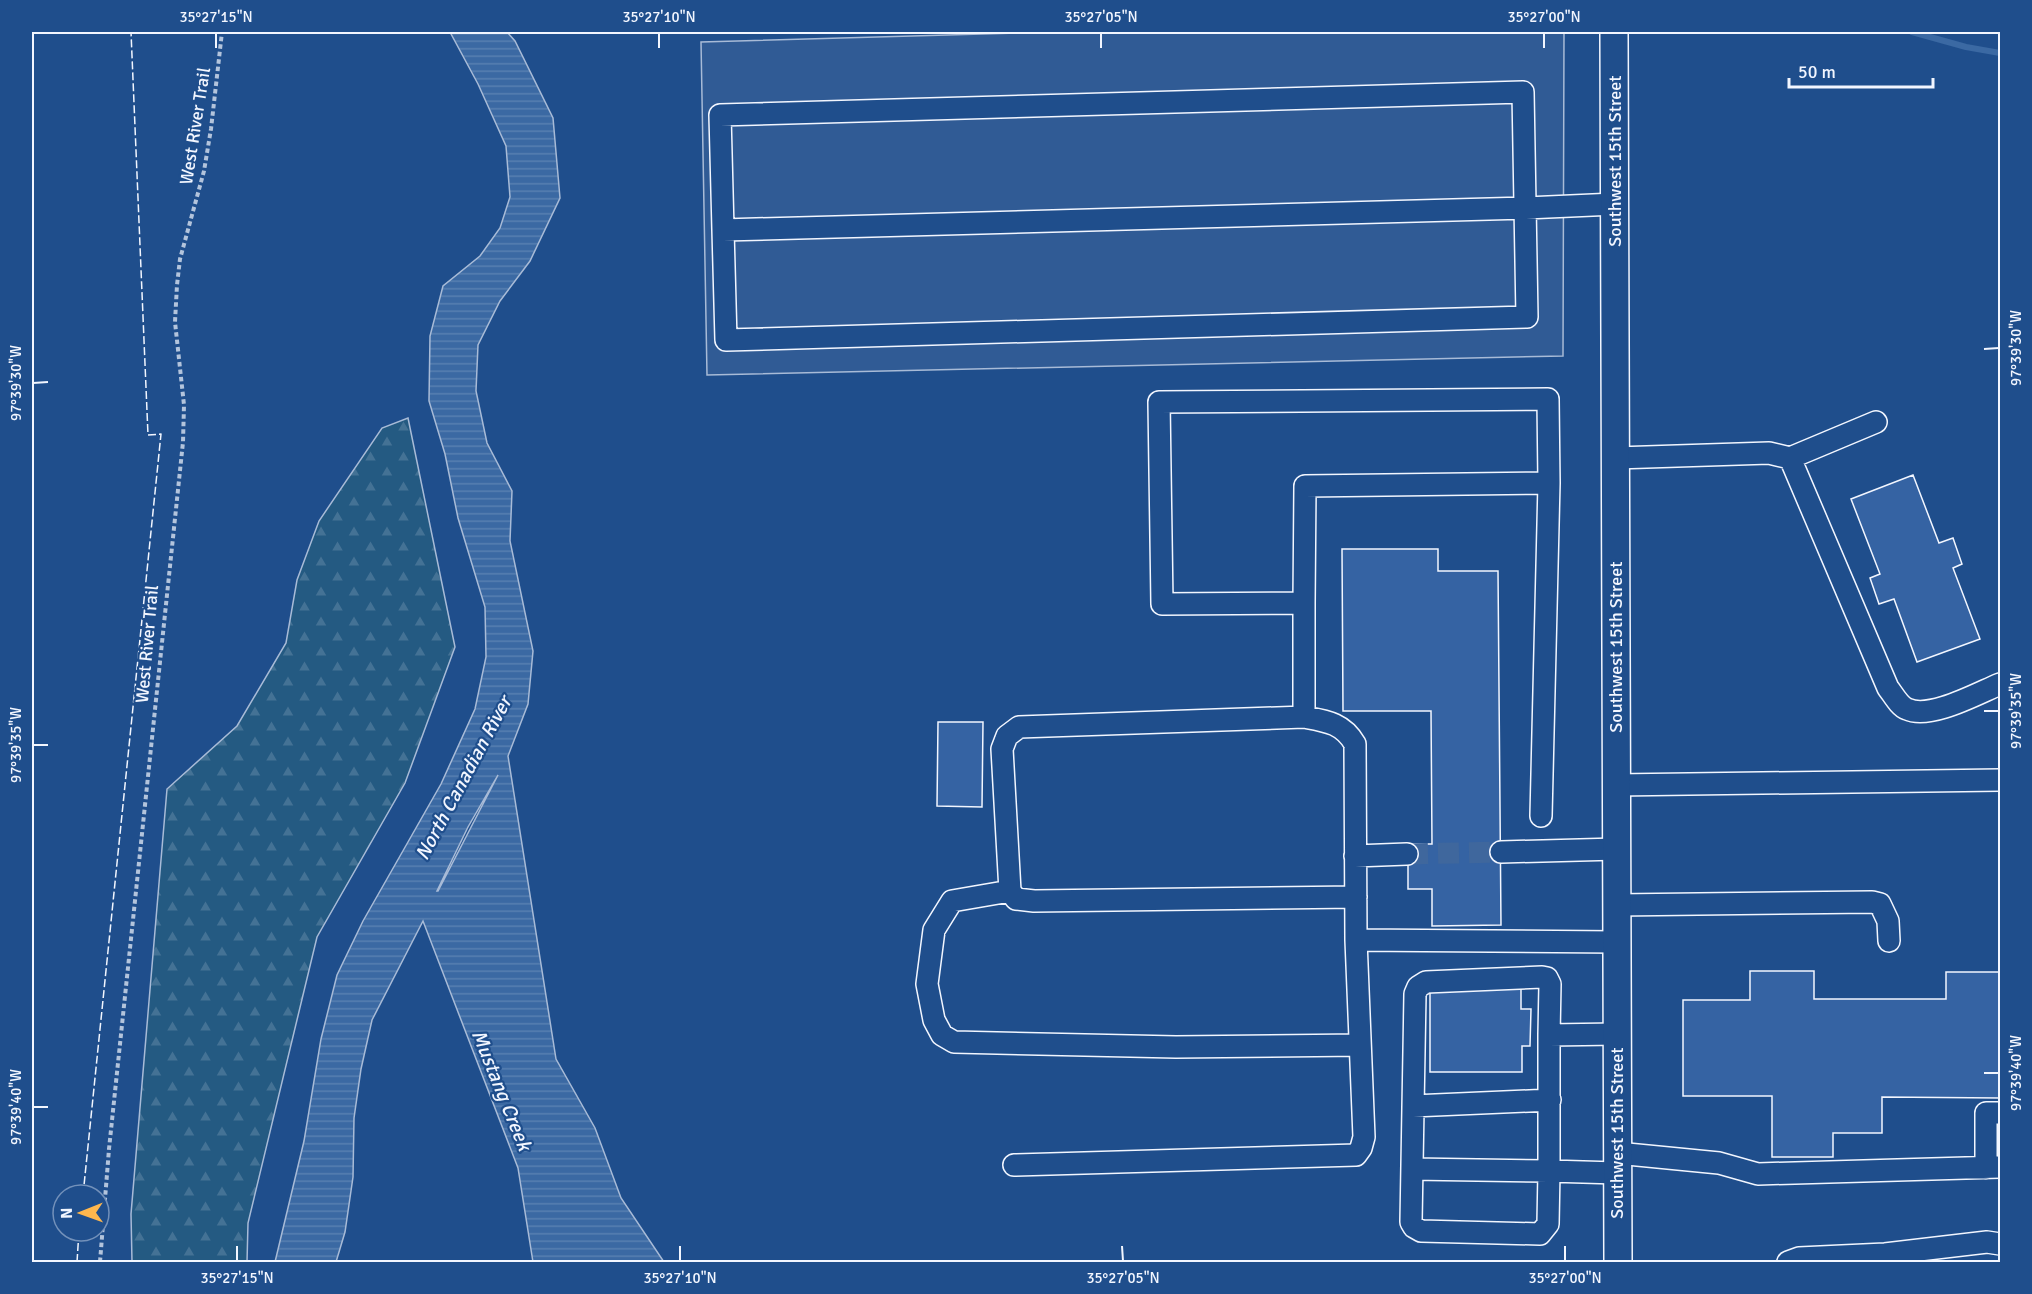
<svg xmlns="http://www.w3.org/2000/svg" width="2032" height="1294" viewBox="0 0 2032 1294" font-family="Signika,sans-serif">
  <defs>
    <pattern id="forest-firs" width="22" height="20" patternUnits="userSpaceOnUse" patternTransform="scale(1.5)"><rect width="22" height="20" fill="#245a82"/><path d="M5 1l3.5 6h-7zM16 11l3.5 6h-7z" fill="#447295"/></pattern>
    <pattern id="water-rules" width="6" height="5" patternUnits="userSpaceOnUse" patternTransform="scale(1.5)"><rect width="6" height="5" fill="#3b69a3"/><path d="M0 2.5h6" fill="none" stroke="#587fb1"/></pattern>
  </defs>
  <rect width="100%" height="100%" fill="#1f4e8c"/>
  <!-- forest -->
  <path fill="url(#forest-firs)" stroke="#a8bbd7" stroke-width="1.5" d="M408 418 455 647 405 783 317 937 248 1223 247 1262H132L131 1214 167 789 237 726 286 643 297 580 319 521 382 428Z"/>
  <!-- parking -->
  <path fill="#305b95" stroke="#a8bbd7" stroke-width="1.5" d="M1058 32H1564L1563 356 707 375 701 42Z"/>
  <!-- water -->
  <path fill="url(#water-rules)" stroke="#a8bbd7" stroke-width="1.5" fill-rule="evenodd" d="M450 32H507L515 41 553 118 560 198 530 261 500 301 478 345 476 391 487 443 512 491 510 541 533 651 528 704 508 756 556 1059 595 1128 621 1198 664 1262H533L518 1168 423 921 372 1020 361 1069 354 1118 353 1177 345 1232 336 1262H275L304 1141 321 1039 337 975 363 921 441 784 475 709 486 657 485 607 458 518 445 454 429 401 430 336 443 286 480 256 500 228 510 197 506 146 478 84ZM498 775 438 891H437L468 827Z"/>
  <g fill="none" stroke-linecap="round" stroke-linejoin="round">
    <!-- stream -->
    <path stroke="#3b69a3" stroke-width="6" d="M1912 32 1966 47 2000 53"/>
  </g>
  <!-- building -->
  <path fill="#3563a3" stroke="#f2f6ff" stroke-width="1.5" d="M1913 475 1939 543 1953 538 1962 564 1953 568 1980 639 1917 662 1894 599 1879 604 1870 578 1880 574 1851 499Z
    M1342 549H1438V571H1498L1501 925 1432 926V889H1408V844H1432L1431 711H1343Z
    M938 722H983L982 807 937 806Z
    M1750 971H1814V999H1946V972H2000V1098L1882 1097V1133H1833V1157H1772V1096H1683V1000H1750Z
    M1430 983H1521V1009H1531L1530 1046H1522V1072H1430Z"/>
  <g fill="none" stroke-linecap="round" stroke-linejoin="round">
    <!-- minor-tunnel -->
    <path stroke="#3f679d" stroke-width="21" stroke-dasharray="21 10" stroke-linecap="butt" d="M1407 854 1501 852"/>
    <!-- minor casing -->
    <g stroke="#f2f6ff" stroke-width="24">
      <path id="minor" d="M723 230 720 115 1523 92 1527 317 726 340 723 230 1526 208 1615 204
        M1616 458 1769 453 1790 458 1888 688C1893 694 1899 706 1907 709 1930 720 1978 693 2000 684
        M1790 458 1876 422
        M1304 603V717
        M1616 785 2000 780
        M1541 816 1549 483 1548 399 1159 402 1162 604 1304 603 1305 486 1549 483
        M1501 852 1617 849
        M1355 856 1407 854
        M1010 891 952 901 934 930 927 984 934 1020 942 1035 954 1042 1176 1047 1360 1045
        M1356 897 1034 901 1016 899 1010 891 1002 749 1007 736 1019 727 1304 717C1326 721 1343 723 1355 744L1356 940 1617 942
        M1617 905 1872 902 1880 904 1888 921 1889 941
        M1617 1034 1549 1035V1171L1617 1173
        M1413 1106 1550 1100
        M1617 1153 1719 1163 1758 1174 2000 1167
        M1014 1165 1356 1155 1361 1148 1364 1137 1356 940
        M1986 1168V1113H2000
        M1412 1169 1549 1171 1548 1224 1540 1234 1421 1231 1414 1227 1411 1222 1415 994 1418 987 1426 982 1542 977 1547 978 1550 984 1549 1035
        M1788 1262 1799 1258 1885 1254 1987 1242 2000 1244"/>
    </g>
    <!-- major casing -->
    <g stroke="#f2f6ff" stroke-width="30">
      <path id="major" d="M1614 32 1618 1262"/>
    </g>
    <!-- path -->
    <path stroke="#b3c4dc" stroke-width="4" stroke-dasharray="4.5 3" stroke-linecap="butt" d="M100 1262 109 1149 183 442 184 405 175 322 177 285 180 259 204 171 211 129 222 32"/>
    <!-- minor -->
    <use href="#minor" stroke="#1f4e8c" stroke-width="21"/>
    <!-- major -->
    <use href="#major" stroke="#1f4e8c" stroke-width="27"/>
    <!-- fence -->
    <path stroke="#f2f6ff" stroke-width="1.5" stroke-dasharray="8 3" stroke-linecap="butt" d="M83 1195 161 434 148 435 131 32
      M77 1262 79 1231"/>
  </g>
  <!-- ticks -->
  <path fill="none" stroke="#f2f6ff" stroke-width="2" d="M216 33V48M659 33V48M1101 33V48M1544 33V48M1984 349 1999 348M33 383 48 382M1984 711H1999M33 745H48M1984 1073H1999M33 1107H48M237 1246V1261M680 1246V1261M1122 1246 1123 1261M1565 1246V1261"/>
  <g text-anchor="middle" stroke-width="4.5" stroke-linejoin="round" paint-order="stroke">
    <!-- street labels -->
    <g font-size="18" fill="#f2f6ff" stroke="#1f4e8c">
      <text transform="translate(195 126) rotate(-81)" y="6">West River Trail</text>
      <text transform="translate(1615 161) rotate(-90)" y="6">Southwest 15th Street</text>
      <text transform="translate(147 644) rotate(-85)" y="6">West River Trail</text>
      <text transform="translate(1616 647) rotate(-90)" y="6">Southwest 15th Street</text>
      <text transform="translate(1617 1133) rotate(-90)" y="6">Southwest 15th Street</text>
    </g>
    <!-- water labels -->
    <g font-size="20" font-style="italic" fill="#f2f6ff" stroke="#1f4e8c">
      <text transform="translate(463 778) rotate(-62)" y="7">North Canadian River</text>
      <text transform="translate(502 1090) rotate(68)" y="7">Mustang Creek</text>
    </g>
  </g>
  <!-- border -->
  <rect width="2032" height="1294" fill="none" stroke="#1f4e8c" stroke-width="66"/>
  <!-- north arrow -->
  <g transform="translate(81 1213) rotate(269)"><circle r="28" fill="#1f4e8c" stroke="#7391ba" stroke-width="1.5"/>
  <path d="M0-4.5L10 22L0 15L-10 22Z" fill="#ffb74d"/>
  <text y="-9" font-size="16" font-weight="bold" text-anchor="middle" fill="#f2f6ff">N</text>
  </g>
  <!-- scale -->
  <path d="M1789 78v9h144v-9" fill="none" stroke="#f2f6ff" stroke-width="3"/>
  <text x="1798" y="78" font-size="18" fill="#f2f6ff" stroke="#1f4e8c" stroke-width="4.5" paint-order="stroke">50 m</text>
  <rect x="33" y="33" width="1966" height="1228" fill="none" stroke="#f2f6ff" stroke-width="2"/>
  <g font-size="15" text-anchor="middle" fill="#f2f6ff">
    <text x="216" y="22">35°27'15"N</text>
    <text x="659" y="22">35°27'10"N</text>
    <text x="1101" y="22">35°27'05"N</text>
    <text x="1544" y="22">35°27'00"N</text>
    <text transform="translate(2016 348) rotate(-90)" y="5">97°39'30"W</text>
    <text transform="translate(16 383) rotate(-90)" y="5">97°39'30"W</text>
    <text transform="translate(2016 711) rotate(-90)" y="5">97°39'35"W</text>
    <text transform="translate(16 745) rotate(-90)" y="5">97°39'35"W</text>
    <text transform="translate(2016 1073) rotate(-90)" y="5">97°39'40"W</text>
    <text transform="translate(16 1107) rotate(-90)" y="5">97°39'40"W</text>
    <text x="237" y="1283">35°27'15"N</text>
    <text x="680" y="1283">35°27'10"N</text>
    <text x="1123" y="1283">35°27'05"N</text>
    <text x="1565" y="1283">35°27'00"N</text>
  </g>
</svg>
